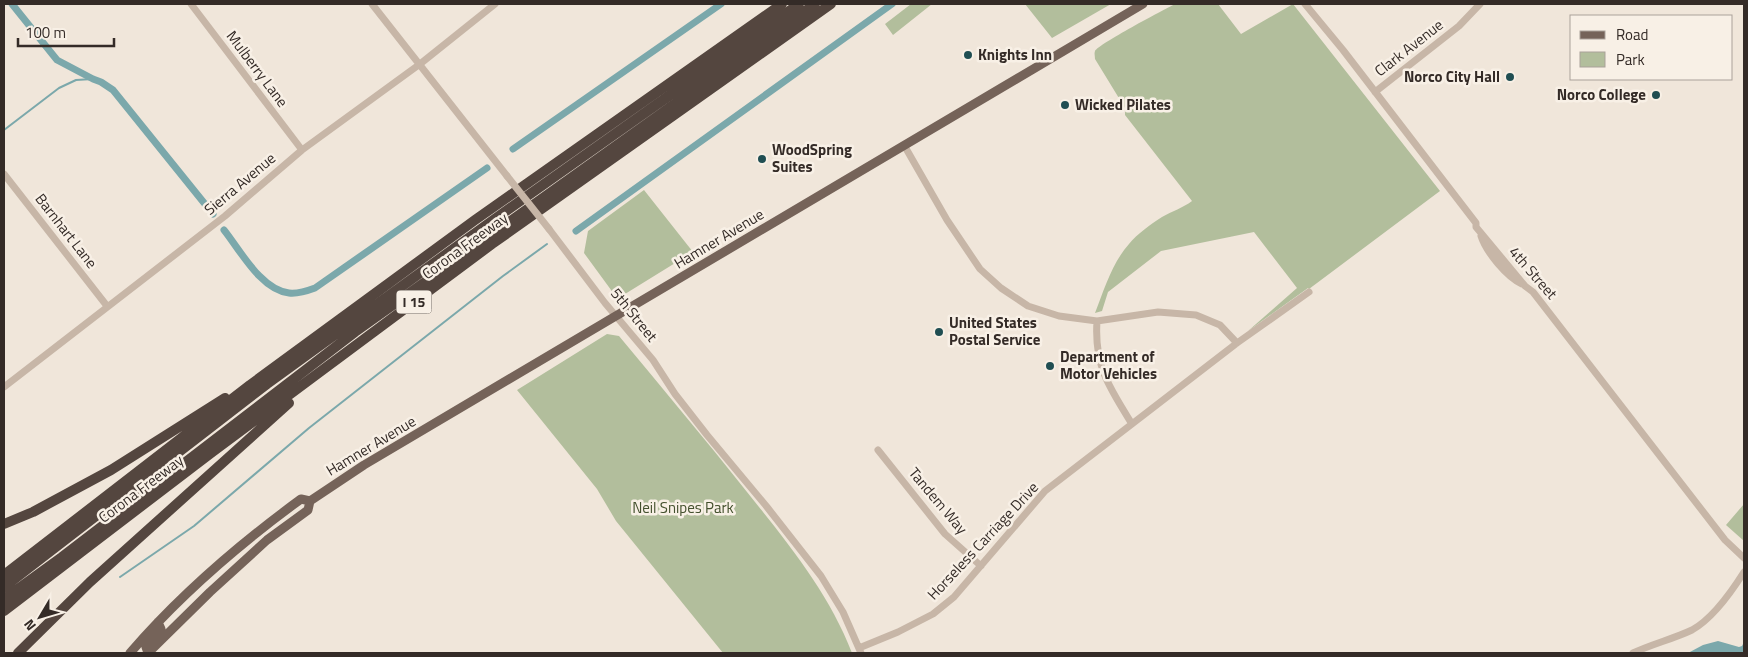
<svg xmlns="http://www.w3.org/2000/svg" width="1748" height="657" viewBox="0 0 1748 657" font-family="'Titillium Web',sans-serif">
  <rect width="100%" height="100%" fill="#f0e6da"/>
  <!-- green -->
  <path fill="#b2be9c" d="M911 4H932L893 35 885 24Z
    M1025 4H1111L1052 38Z
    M1175 4H1218L1241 34 1293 4 1440 191 1309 289 1308 288 1248 331 1297 288 1254 232 1161 251 1108 292 1102 311 1095 313C1104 290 1112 263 1129 244 1137 234 1151 224 1162 217 1172 211 1183 208 1192 201L1125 115V108L1095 59C1095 56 1094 54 1095 51 1099 44 1163 10 1175 4Z
    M644 190 693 252 625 294 618 296 614 294 584 253 588 231Z
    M607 334 619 336C662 388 705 439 747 492 787 542 829 593 852 653H723L616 521 597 489 517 390Z
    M1744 504V541L1726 525Z"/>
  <!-- water -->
  <path fill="#7ba8ab" d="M1718 641 1739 647 1742 646 1744 642V653H1688L1703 645Z"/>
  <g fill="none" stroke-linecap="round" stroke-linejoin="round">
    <!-- stream -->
    <path stroke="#7ba8ab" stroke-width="2" d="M4 130 59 88 76 80 93 79
      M120 577 194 526 309 428 503 276 547 244"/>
    <!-- canal -->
    <path stroke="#7ba8ab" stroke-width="7" d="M12 4 57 60 93 79 101 82 113 90 213 214
      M513 149 721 4
      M224 230C240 250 261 290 289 293 298 294 307 291 315 288L487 168
      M576 231 892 4"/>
    <!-- minor -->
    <path stroke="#c7b6a7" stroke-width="7" d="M191 4 302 150
      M372 4 507 176
      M1305 4 1343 50 1476 223V227L1525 286 1533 292 1725 540 1744 558
      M1375 92 1459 26 1480 4
      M904 145 947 220 980 269 1001 288 1028 306 1059 316 1097 321 1158 312 1196 315 1220 325 1237 343
      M4 174 107 306
      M549 229 605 303 653 360 675 394 707 435 767 507 821 576 843 612 861 653
      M1481 236C1486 252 1507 277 1522 284
      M1097 321C1094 366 1109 387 1132 424
      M4 387 225 216 302 150 420 64 495 4
      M878 450 945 534 981 566
      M859 648 898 632 933 614 954 597 1045 491 1237 343 1309 292
      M1633 653C1652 644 1673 639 1692 630 1712 619 1732 591 1744 572"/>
    <!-- major -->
    <path stroke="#756359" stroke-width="9" d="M130 653C180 595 238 545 301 499L310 501
      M148 653 210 592 267 540 308 510 310 501 364 465 1143 4
      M148 653 146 647 161 629 158 622"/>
    <!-- highway -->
    <path stroke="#54463f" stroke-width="10" d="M4 524 33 512 111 470 225 398
      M4 575 250 385 475 220 782 4
      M4 587 267 384 496 218 799 4
      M4 599 62 557 355 332 815 4
      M4 611 211 453 492 244 831 4
      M18 653 90 582 289 403"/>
    <!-- minor-bridge -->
    <path stroke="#c7b6a7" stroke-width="7" d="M507 176 549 229"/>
  </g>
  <!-- markers -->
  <g fill="#204e52" stroke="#f8f0e6" stroke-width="2">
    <circle cx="968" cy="55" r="5"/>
    <circle cx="1510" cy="77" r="5"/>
    <circle cx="1656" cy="95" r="5"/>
    <circle cx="1065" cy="105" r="5"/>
    <circle cx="762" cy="159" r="5"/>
    <circle cx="939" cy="332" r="5"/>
    <circle cx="1050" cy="366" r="5"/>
  </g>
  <g text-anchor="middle" stroke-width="5" stroke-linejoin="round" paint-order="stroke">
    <!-- shield labels -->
    <rect fill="#f8f0e6" stroke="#6f6660" stroke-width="1" x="396.5" y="290.5" width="35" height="23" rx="4"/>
    <g font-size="14" font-weight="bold" fill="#342b27">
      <text x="414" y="307">I 15</text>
    </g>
    <!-- street labels -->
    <g font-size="15" fill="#342b27" stroke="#f8f0e6">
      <text transform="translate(1409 48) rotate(-38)" y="5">Clark Avenue</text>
      <text transform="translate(257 69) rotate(53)" y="5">Mulberry Lane</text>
      <text transform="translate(240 184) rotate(-40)" y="5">Sierra Avenue</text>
      <text transform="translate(66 231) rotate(52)" y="5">Barnhart Lane</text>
      <text transform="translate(719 239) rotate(-31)" y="5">Hamner Avenue</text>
      <text transform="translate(465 246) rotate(-36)" y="5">Corona Freeway</text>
      <text transform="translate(1533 273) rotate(49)" y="5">4th Street</text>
      <text transform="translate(634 315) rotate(51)" y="5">5th Street</text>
      <text transform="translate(371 446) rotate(-31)" y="5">Hamner Avenue</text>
      <text transform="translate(141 489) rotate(-37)" y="5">Corona Freeway</text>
      <text transform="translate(938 501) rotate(50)" y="5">Tandem Way</text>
      <text transform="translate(983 541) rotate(-47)" y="5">Horseless Carriage Drive</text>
    </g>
    <!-- poi labels -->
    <g font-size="15" font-weight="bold" fill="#342b27" stroke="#f8f0e6" text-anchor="start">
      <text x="978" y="60">Knights Inn</text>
      <text x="1500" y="82" text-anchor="end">Norco City Hall</text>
      <text x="1646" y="100" text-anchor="end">Norco College</text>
      <text x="1075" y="110">Wicked Pilates</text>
      <text x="772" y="155">WoodSpring<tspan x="772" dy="17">Suites</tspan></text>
      <text x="949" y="328">United States<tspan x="949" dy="17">Postal Service</tspan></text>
      <text x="1060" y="362">Department of<tspan x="1060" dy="17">Motor Vehicles</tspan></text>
    </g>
    <!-- park labels -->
    <g font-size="15" fill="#43502d" stroke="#f8f0e6">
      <text x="683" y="513">Neil Snipes Park</text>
    </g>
  </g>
  <!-- border -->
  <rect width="1748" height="657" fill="none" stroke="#342b27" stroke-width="10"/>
  <!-- legend -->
  <rect x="1570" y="15" width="162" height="65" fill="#f8f0e6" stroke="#aaa19a"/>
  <rect x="1580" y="31" width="25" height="8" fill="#756359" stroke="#aaa19a"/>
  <text x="1616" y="40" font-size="15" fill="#342b27">Road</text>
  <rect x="1580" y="52" width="25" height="15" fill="#b2be9c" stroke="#aaa19a"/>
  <text x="1616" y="65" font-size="15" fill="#342b27">Park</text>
  <!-- north arrow -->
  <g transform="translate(40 617) rotate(232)" stroke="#f8f0e6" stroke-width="4" paint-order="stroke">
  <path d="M0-4L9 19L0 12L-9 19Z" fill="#342b27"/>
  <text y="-8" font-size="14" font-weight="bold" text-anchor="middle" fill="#342b27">N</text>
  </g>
  <!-- scale -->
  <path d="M18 38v8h96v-8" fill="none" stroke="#342b27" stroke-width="2.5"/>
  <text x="25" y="38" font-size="15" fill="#342b27" stroke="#f8f0e6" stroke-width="4" paint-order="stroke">100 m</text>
</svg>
